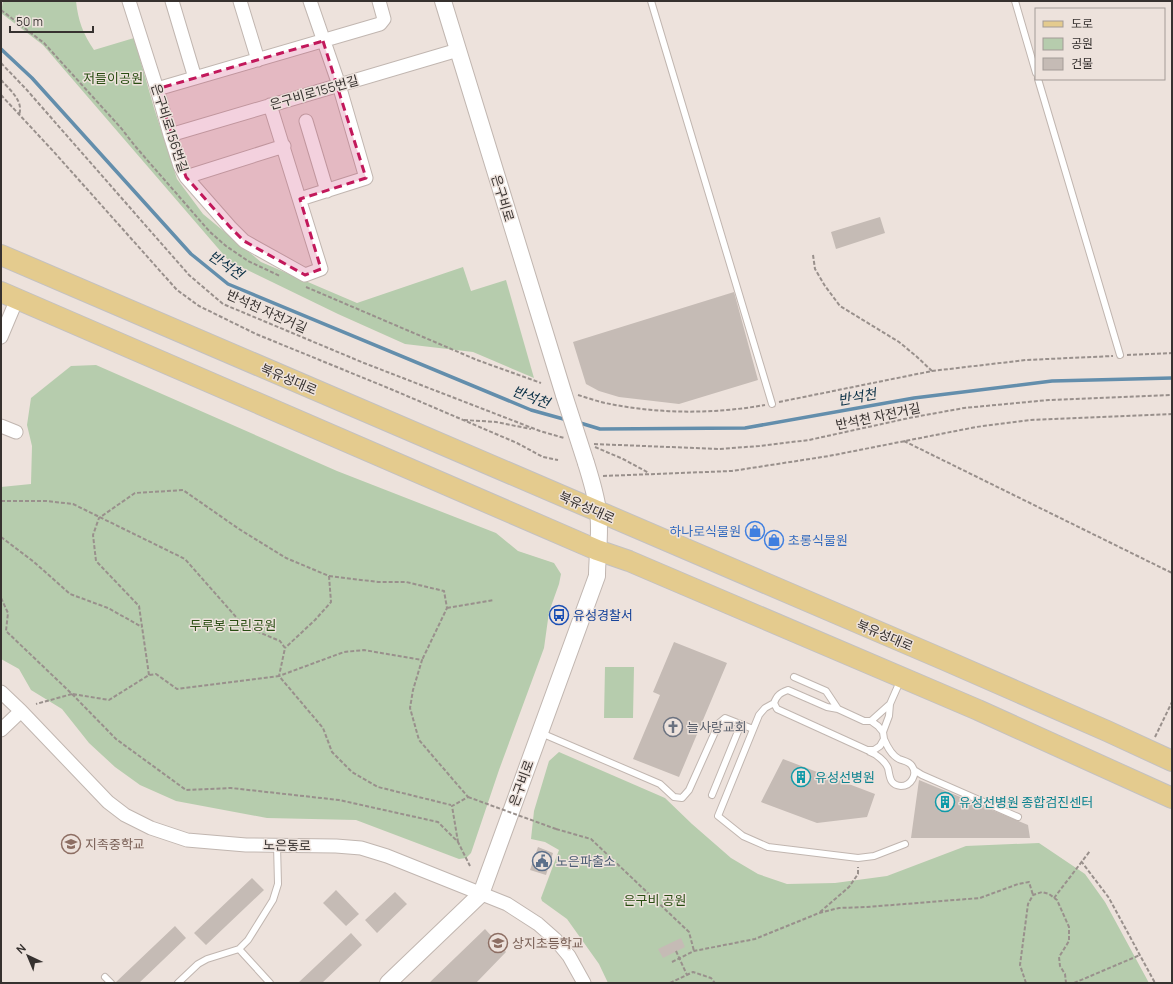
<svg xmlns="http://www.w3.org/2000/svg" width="1173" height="984" viewBox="0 0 1173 984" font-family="Manrope,'Noto Sans KR',sans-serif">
  <rect width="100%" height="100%" fill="#ede2dc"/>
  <!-- green -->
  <path fill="#b6ccad" d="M3 1H76C78 20 83 34 94 50L134 38 154 108 177 179 203 214 261 262 357 303 463 267 471 291 506 280 534 378 473 352 405 344 338 314 229 261 43 45 1 13Z
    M96 365 337 471 496 533 518 551 554 563 561 574 559 584 549 612 544 648 499 770 471 853 466 858 459 859 356 820 267 818 176 801 140 785 115 767 89 743 62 709 31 690 19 669 1 659V487L31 484 32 446 27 425 31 398 71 366Z
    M605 667H634L633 718H604Z
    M559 752 665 798 692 824 731 858 758 874 787 884 835 883 887 876 966 846 1039 843 1085 874 1105 902 1149 983H608L599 964 567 919 542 901 541 898 559 850 545 842 531 839 534 811 549 761Z"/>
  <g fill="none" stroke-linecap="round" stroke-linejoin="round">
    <!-- stream -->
    <path stroke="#638eac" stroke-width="3.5" d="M1 49 32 78 191 254 228 284 531 410 567 420
      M577 422 600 429 745 428 914 398 1052 381 1172 378"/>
  </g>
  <!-- building -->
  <path fill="#c5bbb5" d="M880 217 885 233 836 249 831 232Z
    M734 292 758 380 679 404 619 397 599 391 586 384 573 342Z
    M674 642 727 663 679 777 633 759 660 695 653 692Z
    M783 759 875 794 867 817 817 823 761 802Z
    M919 780 1028 825 1030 838H911Z
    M538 847 553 853 546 875 530 870Z
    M252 878 264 890 206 945 194 933Z
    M336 890 359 914 346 926 323 903Z
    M395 892 407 904 377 933 365 920Z
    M175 926 186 938 139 983H115Z
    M485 929 506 952 476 983H429Z
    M351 933 362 945 322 983H298Z
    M681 938 685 947 663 958 658 949Z"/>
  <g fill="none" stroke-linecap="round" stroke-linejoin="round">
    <!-- service casing -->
    <g stroke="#c1b6b0" stroke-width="8">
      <path id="service" d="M651 1 772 404
        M1015 1 1036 73
        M1038 79 1120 355
        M794 677 826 691 838 709
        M788 690 827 707 838 709 864 721H871L878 726 883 732 884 739 880 746 874 750H867L777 709 774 703C777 695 780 693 788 690Z
        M774 703 765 708 759 715 718 816 743 836 768 847 858 858 874 856 905 844
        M871 721 890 704 901 679
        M883 732 889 716 890 704
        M541 733 660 784 674 797 682 798 689 790 719 723 725 718 753 729
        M870 752C876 754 885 761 888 768 890 776 889 785 901 786 911 786 918 774 912 766 909 761 904 761 899 759 891 755 887 746 884 739
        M914 770 922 775 1018 817
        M712 795 741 724
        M239 949 270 983
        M105 977 111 983
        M178 983 198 964 207 959 239 949 248 940 273 900 278 884 277 845"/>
    </g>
    <!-- minor casing -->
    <g stroke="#c1b6b0" stroke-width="15">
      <path id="minor" d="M129 1 157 89 170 135 180 166 186 177 230 227 244 241 305 275 321 269 270 105
        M172 1 195 78
        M240 1 258 60
        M157 89 380 24 384 19 379 1
        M306 121 327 191
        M170 135 458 50
        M186 177 284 146
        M300 199 366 178 339 85 310 1
        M1 337 17 299
        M1 426 16 432
        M1 692 21 711 108 802 125 815 151 828 187 840 246 845 336 846 361 848 387 856 507 904 538 924 555 939 569 956 584 983
        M1 730 21 711"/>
    </g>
    <!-- tertiary casing -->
    <g stroke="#c1b6b0" stroke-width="18">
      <path id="tertiary" d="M443 1 564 395
        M388 983 481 894 597 576C597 555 601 533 598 511 596 495 591 479 586 463"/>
    </g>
    <!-- primary casing -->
    <g stroke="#c3c1c1" stroke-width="22">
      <path id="primary" d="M1 255 947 661 1107 731 1172 761
        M1 292 597 550 629 561 978 710 1172 798"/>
    </g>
    <!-- path -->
    <path stroke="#99908c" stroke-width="2" stroke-dasharray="4 2" stroke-linecap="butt" d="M1 10 44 43 121 128 135 146 210 232 226 246 248 261 280 276
      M1 63 26 89 189 275 223 304 364 363 540 431 564 438
      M1 80C10 90 24 101 19 115
      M1 95 54 152 177 290 199 306 256 334 393 390 517 443 543 457 558 460
      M813 255 815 269 825 286 840 306 899 342 916 356 932 371
      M306 287 477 360 541 383
      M1127 355 1172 353
      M578 395C588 398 599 402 610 404 661 414 714 414 765 405
      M779 402 932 371 1026 360 1113 356
      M464 420 496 422 531 429
      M904 441 1172 573
      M594 444 719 449 759 446 809 440 909 418 964 408 1049 400 1172 395
      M595 447 623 459 649 473
      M603 476 732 471 829 456 976 427 1030 420 1172 414
      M1 501H46L73 504 185 559 244 626 280 641 285 648 279 676 344 652 364 650 422 660 413 690 410 708 419 740 468 797 452 806 458 842
      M1 537 34 562 70 594 108 608 142 627
      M329 576 378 582H406L444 591 447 608 422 660
      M1 598 8 613 6 631 72 694 36 704
      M447 608 494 600
      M149 675 139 606 96 561 93 535 99 518 135 493 183 490 239 529 286 558 329 576 331 602 315 620 285 648
      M72 694 116 739 186 790 231 788 339 800 438 822 458 842 470 866
      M73 694 109 700 149 675 156 674 177 689 279 676 323 728 332 752 352 772 378 787 451 805
      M1155 737 1172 702
      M556 829 591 839 689 932 694 951
      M1081 861 1109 898 1155 983
      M1054 898 1090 851
      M820 912 849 887 858 874V867
      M676 951 687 975
      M672 962 694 951 755 939 819 913 839 908 867 907 980 898 1018 884 1029 882 1033 895
      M1 982 2 983
      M670 983 693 972 711 978 715 983
      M1026 983 1020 965 1028 904 1033 895 1042 892 1049 894 1057 900 1069 927V941L1059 957 1060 966 1065 974 1066 983
      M1074 983 1140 955"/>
    <!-- service -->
    <use href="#service" stroke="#fff" stroke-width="6"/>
    <!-- minor -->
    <use href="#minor" stroke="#fff" stroke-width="13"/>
    <!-- tertiary -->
    <use href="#tertiary" stroke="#fff" stroke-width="16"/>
    <!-- primary -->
    <use href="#primary" stroke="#e4cb8e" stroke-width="20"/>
    <!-- tertiary-bridge casing -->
    <g stroke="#c1b6b0" stroke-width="18" stroke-linecap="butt">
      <path id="tertiary-bridge" d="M564 395 586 463"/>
    </g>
    <!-- path-bridge -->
    <path stroke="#99908c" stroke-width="2" stroke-dasharray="4 2" stroke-linecap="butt" d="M468 797 556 829"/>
    <!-- tertiary-bridge -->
    <use href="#tertiary-bridge" stroke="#fff" stroke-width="16"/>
  </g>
  <!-- marked area -->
  <path fill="#c2185b" fill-opacity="0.2" stroke="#c2185b" stroke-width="3" stroke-dasharray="8 5" stroke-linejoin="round" d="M323 41 366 178 300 199 321 269 305 275 244 241 230 227 186 177 157 89Z"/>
  <!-- icons -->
  <defs>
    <g id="shop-ring" transform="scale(1)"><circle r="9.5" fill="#ede2dc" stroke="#3f7fe0" stroke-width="1.5"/><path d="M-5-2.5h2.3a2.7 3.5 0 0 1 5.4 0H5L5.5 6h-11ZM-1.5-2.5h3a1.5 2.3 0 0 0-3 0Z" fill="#3f7fe0"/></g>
    <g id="bus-ring" transform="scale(1)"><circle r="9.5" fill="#ede2dc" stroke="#1a4fb4" stroke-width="1.5"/><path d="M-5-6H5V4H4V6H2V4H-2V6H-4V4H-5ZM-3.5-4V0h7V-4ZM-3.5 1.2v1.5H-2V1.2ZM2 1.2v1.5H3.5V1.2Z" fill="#1a4fb4"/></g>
    <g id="church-ring" transform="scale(1)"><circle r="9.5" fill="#ede2dc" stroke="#6b7280" stroke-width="1.5"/><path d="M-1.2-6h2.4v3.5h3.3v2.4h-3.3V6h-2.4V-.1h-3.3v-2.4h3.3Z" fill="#6b7280"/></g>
    <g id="building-ring" transform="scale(1)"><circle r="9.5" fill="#ede2dc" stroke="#0f9aa8" stroke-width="1.5"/><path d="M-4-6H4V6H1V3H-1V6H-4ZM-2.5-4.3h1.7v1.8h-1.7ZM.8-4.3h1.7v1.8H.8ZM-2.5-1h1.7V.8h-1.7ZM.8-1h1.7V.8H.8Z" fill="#0f9aa8"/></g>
    <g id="school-ring" transform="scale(1)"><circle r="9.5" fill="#ede2dc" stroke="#8d6e63" stroke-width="1.5"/><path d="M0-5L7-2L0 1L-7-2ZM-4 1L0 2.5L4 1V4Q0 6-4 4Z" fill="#8d6e63"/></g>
    <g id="civic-ring" transform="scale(1)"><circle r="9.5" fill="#ede2dc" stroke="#5c6f8a" stroke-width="1.5"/><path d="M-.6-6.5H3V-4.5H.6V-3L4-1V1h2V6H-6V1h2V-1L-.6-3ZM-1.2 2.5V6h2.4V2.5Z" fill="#5c6f8a"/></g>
  </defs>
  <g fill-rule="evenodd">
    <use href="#shop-ring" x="755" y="531"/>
    <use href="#shop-ring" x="774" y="540"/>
    <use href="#bus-ring" x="559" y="615"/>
    <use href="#church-ring" x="673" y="727"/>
    <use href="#building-ring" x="801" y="777"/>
    <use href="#building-ring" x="945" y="802"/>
    <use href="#school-ring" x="71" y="844"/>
    <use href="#civic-ring" x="542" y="861"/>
    <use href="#school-ring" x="498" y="943"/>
  </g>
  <g text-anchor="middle" stroke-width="3" stroke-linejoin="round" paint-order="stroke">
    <!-- park labels -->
    <g font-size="13" fill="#294d12" stroke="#ede2dc">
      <text x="113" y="83">저들이공원</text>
      <text x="233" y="630">두루봉 근린공원</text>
      <text x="655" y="905">은구비 공원</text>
    </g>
    <!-- street labels -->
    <g font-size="13" fill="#36312f" stroke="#ede2dc">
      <text transform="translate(314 92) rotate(-16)" y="5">은구비로155번길</text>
      <text transform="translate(170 128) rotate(72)" y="5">은구비로156번길</text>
      <text transform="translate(503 198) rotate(73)" y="5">은구비로</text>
      <text transform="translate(267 311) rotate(24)" y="5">반석천 자전거길</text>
      <text transform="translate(289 379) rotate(23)" y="5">북유성대로</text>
      <text transform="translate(878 416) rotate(-12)" y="5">반석천 자전거길</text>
      <text transform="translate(587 507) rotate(24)" y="5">북유성대로</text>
      <text transform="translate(885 635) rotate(23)" y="5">북유성대로</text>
      <text transform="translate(521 783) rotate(-70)" y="5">은구비로</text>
      <text transform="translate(287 845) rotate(1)" y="5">노은동로</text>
    </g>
    <!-- shop labels -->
    <g font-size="13" fill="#366cbe" stroke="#ede2dc" text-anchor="end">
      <text x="741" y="536">하나로식물원</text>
      <text x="788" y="545" text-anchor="start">초롱식물원</text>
    </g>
    <!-- transit labels -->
    <g font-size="13" fill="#164399" stroke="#ede2dc" text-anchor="start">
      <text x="573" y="620">유성경찰서</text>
    </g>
    <!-- worship labels -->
    <g font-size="13" fill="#5b616d" stroke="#ede2dc" text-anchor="start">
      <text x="687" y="732">늘사랑교회</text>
    </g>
    <!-- culture labels -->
    <g font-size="13" fill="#0d838f" stroke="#ede2dc" text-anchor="start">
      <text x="815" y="782">유성선병원</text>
      <text x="959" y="807">유성선병원 종합검진센터</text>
    </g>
    <!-- education labels -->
    <g font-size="13" fill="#785e54" stroke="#ede2dc" text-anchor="start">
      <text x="85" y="849">지족중학교</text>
      <text x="512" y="948">상지초등학교</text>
    </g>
    <!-- service labels -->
    <g font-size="13" fill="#4e5e75" stroke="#ede2dc" text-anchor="start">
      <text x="556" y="866">노은파출소</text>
    </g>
    <!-- water labels -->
    <g font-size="14" font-style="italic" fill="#092f45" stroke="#ede2dc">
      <text transform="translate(226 265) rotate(34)" y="5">반석천</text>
      <text transform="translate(531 397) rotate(20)" y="5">반석천</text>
      <text transform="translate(857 397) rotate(-10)" y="5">반석천</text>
    </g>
  </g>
  <!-- border -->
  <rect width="1173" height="984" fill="none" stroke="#36312f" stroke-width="4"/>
  <!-- legend -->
  <rect x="1035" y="8" width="130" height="72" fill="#ede2dc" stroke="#a49b97"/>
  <rect x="1043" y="21" width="20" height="6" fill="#e4cb8e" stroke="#a49b97"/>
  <text x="1071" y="28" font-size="12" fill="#36312f">도로</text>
  <rect x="1043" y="38" width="20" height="12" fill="#b6ccad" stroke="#a49b97"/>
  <text x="1071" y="48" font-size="12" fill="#36312f">공원</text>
  <rect x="1043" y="58" width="20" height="12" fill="#c5bbb5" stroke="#a49b97"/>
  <text x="1071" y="68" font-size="12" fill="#36312f">건물</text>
  <!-- north arrow -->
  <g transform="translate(28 956) rotate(316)" stroke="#ede2dc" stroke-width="3" paint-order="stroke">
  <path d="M0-3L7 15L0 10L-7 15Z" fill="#36312f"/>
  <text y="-6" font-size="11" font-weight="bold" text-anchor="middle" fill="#36312f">N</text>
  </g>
  <!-- scale -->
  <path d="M10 26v6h83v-6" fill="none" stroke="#36312f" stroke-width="2"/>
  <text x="16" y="26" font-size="12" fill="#36312f" stroke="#ede2dc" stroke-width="3" paint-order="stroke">50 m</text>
</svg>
